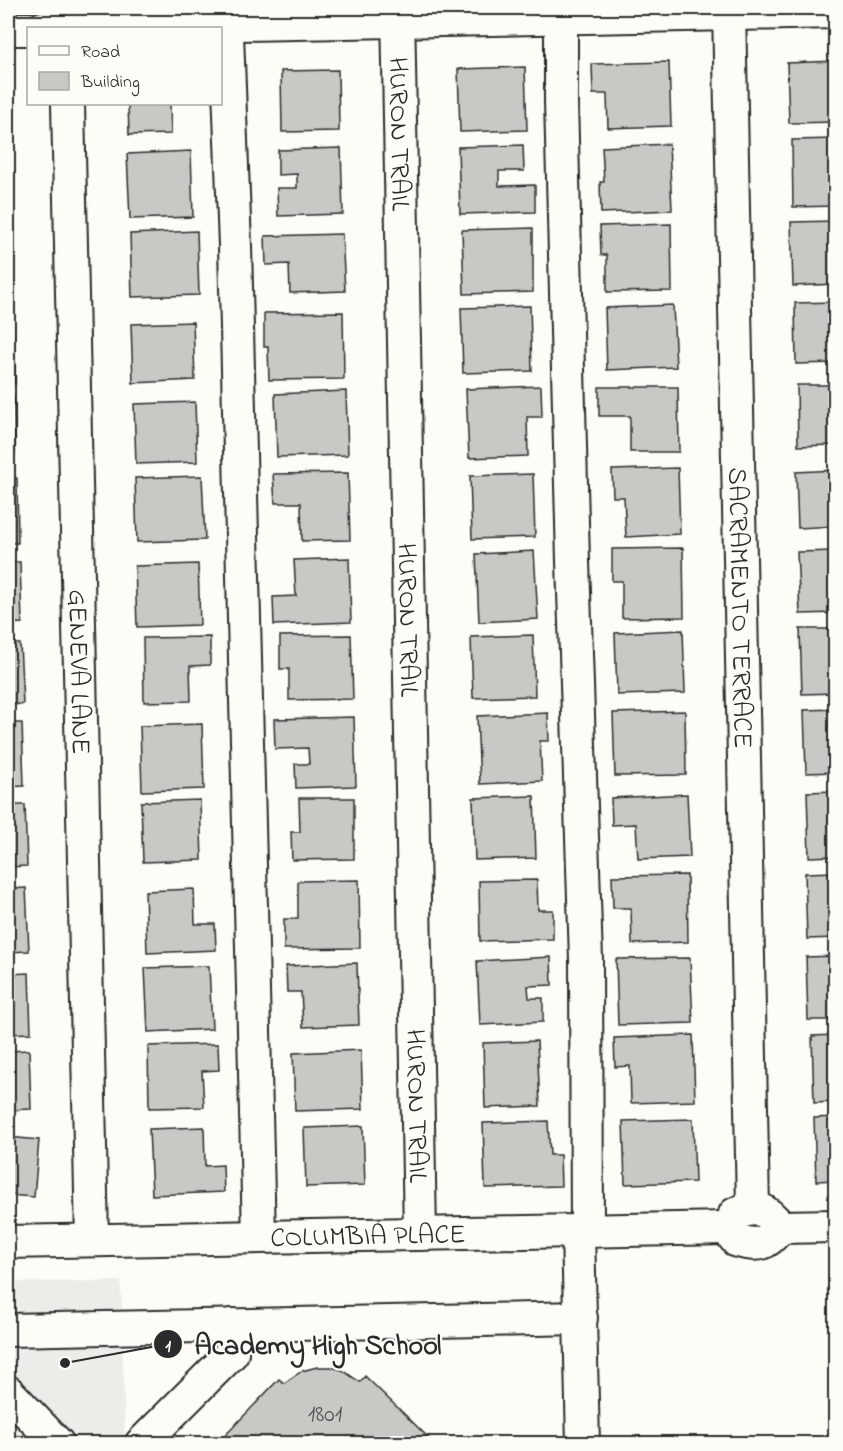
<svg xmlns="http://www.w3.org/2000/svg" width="843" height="1451" viewBox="0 0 843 1451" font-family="'Indie Flower',sans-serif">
  <rect width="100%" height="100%" fill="#fdfcf7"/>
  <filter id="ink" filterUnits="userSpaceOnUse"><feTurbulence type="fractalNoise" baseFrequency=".0167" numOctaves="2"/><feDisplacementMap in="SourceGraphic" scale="12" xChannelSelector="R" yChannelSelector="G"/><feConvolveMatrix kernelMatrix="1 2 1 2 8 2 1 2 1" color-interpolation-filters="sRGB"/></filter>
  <g filter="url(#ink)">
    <!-- built -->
    <path fill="#edece8" d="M121 1281 125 1443H8V1282Z"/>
    <!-- building -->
    <path fill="#c9c8c4" stroke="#2b2b2b" stroke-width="1.5" d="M836 61V122L789 123 787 63Z
      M669 62 671 126 608 128 607 94H593L592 64Z
      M525 67 527 130 460 132 458 69Z
      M338 70 339 131 282 132 281 71Z
      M128 104H170L171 134 129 135Z
      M836 139V206L793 207 792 140Z
      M669 144 672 210 601 213 600 182H604L602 147Z
      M523 145 524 171H499V186L535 185V212L460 214 458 147Z
      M341 148 343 214 278 216 277 188H297V174L278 175V150Z
      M191 151 193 217 130 219 127 154Z
      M8 157H10L12 217H8Z
      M836 221V284L793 286 791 222Z
      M671 224 672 291 607 292V255H601L600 226Z
      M533 228V292L464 294 462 230Z
      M197 231 199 295 132 297 130 234Z
      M342 234 345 291 290 293 289 264 266 265 265 236Z
      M8 238H12L13 300H8Z
      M836 302V363L796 364 795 303Z
      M673 305 676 367 607 370 605 308Z
      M530 306 532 371 463 373 461 308Z
      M343 312 344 379 269 380 268 347H264V313Z
      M8 316H13L15 384 8 385Z
      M193 322 195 380 133 383 131 324Z
      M797 385H836V445L798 446Z
      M541 386 542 417H527L528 456 469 458 466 389Z
      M599 387H678L679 452H630V416H599Z
      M346 391 348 455 277 457 275 394Z
      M8 395H14L15 454H8Z
      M195 402 197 462 136 464 134 404Z
      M678 468 680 534 626 537 624 497H613L612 470Z
      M836 470V526L798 528 796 472Z
      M348 473 350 540 302 541 301 503H275L273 474Z
      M533 474 535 537 472 539 470 476Z
      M202 476 205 540 137 542 135 478Z
      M17 478 18 543H8V479Z
      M683 548 684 617 622 618V581H612V549Z
      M534 551 538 619 479 622 476 554Z
      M836 551V613L800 614 797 552Z
      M349 558 351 622 274 625 273 597 296 596 294 560Z
      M8 562H20L22 623 8 624Z
      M198 564 200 625 137 627 135 566Z
      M800 629H836V693L802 694Z
      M683 630 685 693 617 695 615 633Z
      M351 635 353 699 289 700V669H280V636Z
      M533 635 535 696 473 698 471 637Z
      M210 637V665L190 666 191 701 144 702 143 638Z
      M8 644H20L23 704 8 705Z
      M836 709V772L806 773 804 710Z
      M685 711 686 775 615 776 613 713Z
      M548 713 549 741H540L542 781 480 784 477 716Z
      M354 717 356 786 296 788 295 764H309L308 748 275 749 274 719Z
      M8 723H22L24 786 8 787Z
      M202 724 204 789 142 791 140 726Z
      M836 791V856L809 857 807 792Z
      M687 794 690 857 638 859 636 824 612 825 611 798Z
      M534 796 536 858 475 860 473 798Z
      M299 798H354V859L292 860 291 832H300Z
      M200 800 202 860 143 862 141 802Z
      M8 805H25L27 866 8 867Z
      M836 872V938L807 939 805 873Z
      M687 875 688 942 632 944 631 908H613L612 876Z
      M359 880 360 948 284 949V919H298V881Z
      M537 880 538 910H553V939L480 941 479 881Z
      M26 888 29 951 8 952V889Z
      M194 889 195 924H215L216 950 147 953 145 891Z
      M836 956V1020H808L806 957Z
      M551 957 552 985 528 986 529 998H543V1022L480 1025 477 961Z
      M690 958 693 1023 618 1025 616 959Z
      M357 963 359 1025 303 1027 301 992H287L286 966Z
      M209 966 212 1029 148 1032 145 968Z
      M29 973 31 1033 8 1034V974Z
      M693 1035 695 1101 631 1103 630 1066 615 1067 614 1038Z
      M836 1035V1102L814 1103 812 1036Z
      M537 1041 540 1106 485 1108 483 1043Z
      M218 1044 219 1070 202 1071 204 1107 149 1108 148 1046Z
      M29 1050 31 1109 8 1110V1051Z
      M361 1050 363 1109 295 1111 293 1053Z
      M836 1117V1180L816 1181 814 1118Z
      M693 1119 695 1182 625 1184 623 1121Z
      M548 1121 550 1155H560L561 1186 485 1188 483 1123Z
      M363 1126 365 1185 306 1187 304 1128Z
      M204 1127 205 1166 223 1165 224 1192 152 1195 149 1129Z
      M8 1137 39 1140 34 1197 8 1195Z
      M317 1367H331L342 1370 360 1382 365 1376 435 1444H217L279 1379 284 1383 302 1371Z"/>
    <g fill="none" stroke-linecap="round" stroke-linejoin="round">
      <!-- minor casing -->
      <g stroke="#2b2b2b" stroke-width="36">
        <g id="minor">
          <path d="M226 8 235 246 259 1237"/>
          <path id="s1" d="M398 8 420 1234"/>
          <path d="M561 8V101L573 561 586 960 587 1231"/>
          <path id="s2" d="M729 8 753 1208"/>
          <path d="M43 28 836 12"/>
          <path d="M8 29H28"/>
          <path id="s3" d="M68 104 92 1240"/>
          <path d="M735 1214C757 1205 766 1208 780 1227"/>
          <path d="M780 1227 836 1226"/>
          <path d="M727 1228 737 1241C759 1246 766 1246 780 1227"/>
          <path d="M578 1231 583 1444"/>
          <path id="s4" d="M8 1242 727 1228"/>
          <path d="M8 1330 581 1318"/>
          <path d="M8 1392 58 1444"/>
          <path d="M141 1444 232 1353V1325"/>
        </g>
      </g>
      <!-- minor -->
      <use href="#minor" stroke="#fdfcf7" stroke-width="32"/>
    </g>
  </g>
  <g text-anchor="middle" stroke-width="4.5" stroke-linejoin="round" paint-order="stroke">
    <!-- number labels -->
    <g font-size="24" fill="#525251">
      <text x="325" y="1421">1801</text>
    </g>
    <!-- street labels -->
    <g font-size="27" fill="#2b2b2b" stroke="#fdfcf7">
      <text dy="9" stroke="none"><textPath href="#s1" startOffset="126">HURON TRAIL</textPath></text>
      <text dy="9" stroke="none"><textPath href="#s2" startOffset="600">SACRAMENTO TERRACE</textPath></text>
      <text dy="9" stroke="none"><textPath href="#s1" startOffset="612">HURON TRAIL</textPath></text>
      <text dy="9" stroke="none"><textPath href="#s3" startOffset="568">GENEVA LANE</textPath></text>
      <text dy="9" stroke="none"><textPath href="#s1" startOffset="1098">HURON TRAIL</textPath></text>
      <text dy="9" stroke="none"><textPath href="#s4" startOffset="360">COLUMBIA PLACE</textPath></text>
    </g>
  </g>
  <!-- callouts -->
  <path fill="none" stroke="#2b2b2b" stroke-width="2" d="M65 1363L168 1344"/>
  <g fill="#2b2b2b" stroke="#fdfcf7" stroke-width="2">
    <circle cx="65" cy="1363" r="6"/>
    <circle cx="168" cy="1344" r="15"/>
  </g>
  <g font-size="18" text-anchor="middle" font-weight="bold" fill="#fff">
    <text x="168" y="1351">1</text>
  </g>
  <g font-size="28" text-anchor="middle" font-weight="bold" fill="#2b2b2b" stroke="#fdfcf7" stroke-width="4.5" stroke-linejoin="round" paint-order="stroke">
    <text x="318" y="1354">Academy High School</text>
  </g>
  <!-- margin -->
  <rect width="843" height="1451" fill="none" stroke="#fdfcf7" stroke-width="30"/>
  <rect x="15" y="15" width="813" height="1421" fill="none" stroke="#2b2b2b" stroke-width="2" filter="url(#ink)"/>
  <!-- legend -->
  <rect x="27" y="27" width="195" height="78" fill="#fdfcf7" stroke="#a9a8a5" stroke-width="1.5"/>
  <rect x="39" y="46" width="30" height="9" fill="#fdfcf7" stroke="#a9a8a5" stroke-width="1.5"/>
  <text x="81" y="57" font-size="18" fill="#2b2b2b">Road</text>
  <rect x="39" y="72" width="30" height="18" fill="#c9c8c4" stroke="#a9a8a5" stroke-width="1.5"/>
  <text x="81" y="87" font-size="18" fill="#2b2b2b">Building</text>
</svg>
